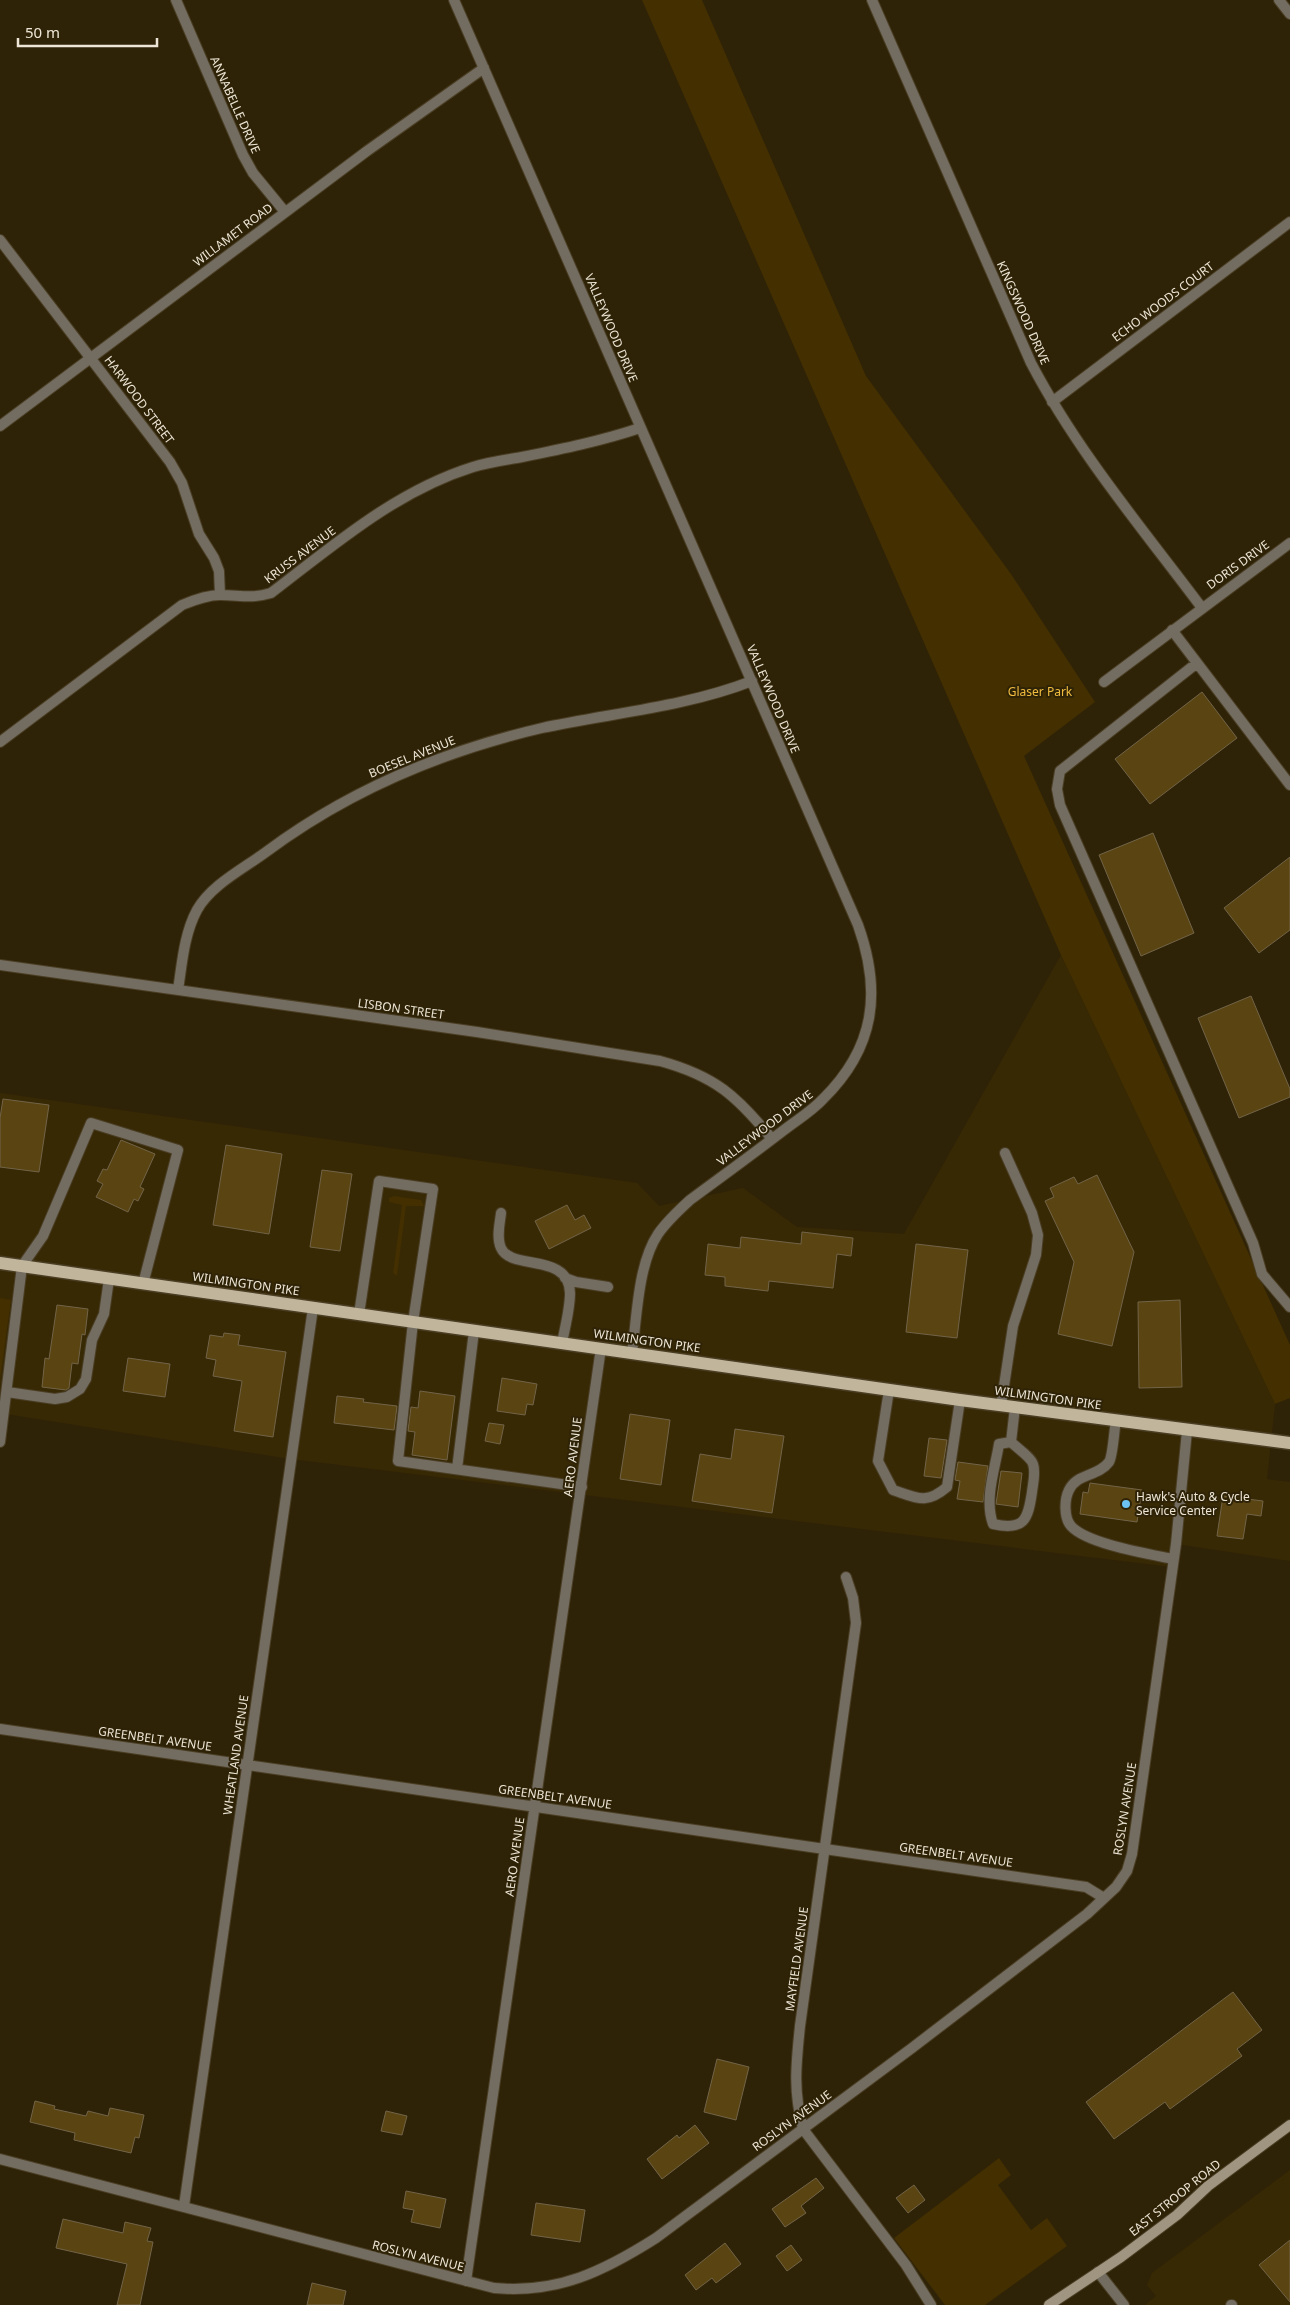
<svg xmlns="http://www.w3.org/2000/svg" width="1290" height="2305" viewBox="0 0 1290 2305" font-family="'Noto Sans',sans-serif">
  <rect width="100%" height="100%" fill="#2f2307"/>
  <!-- built -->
  <path fill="#382905" d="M1061 955 1275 1404 1267 1479 1290 1482V1561L1176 1544 1172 1567 291 1459 0 1413V1093L637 1183 659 1206 743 1188 797 1227 904 1234Z
    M1290 2170V2305H1145L1156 2296 1147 2285 1152 2273Z"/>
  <!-- green -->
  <path fill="#432f00" d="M642 0H702L866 376 1011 574 1095 702 1024 756 1290 1345V1398L1275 1404 1061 955Z
    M394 1196 421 1200 424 1206H406L397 1276 393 1273 402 1205 389 1202V1198Z
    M0 1298 11 1300 0 1379Z
    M999 2158 1011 2175 998 2185 1031 2230 1047 2218 1067 2246 985 2305H945L894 2238Z"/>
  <!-- building -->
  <path fill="#594412" stroke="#726448" d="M1202 692 1237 738 1150 804 1115 759Z
    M1153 833 1194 933 1141 956 1099 855Z
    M1290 857V930L1259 953 1224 908Z
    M1251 996 1290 1089V1097L1239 1118 1198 1018Z
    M3 1099 49 1105 39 1172 0 1167V1118Z
    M121 1140 155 1154 140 1187 144 1189 138 1201 134 1199 128 1212 96 1197 103 1184 97 1181 103 1169 107 1170Z
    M226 1145 282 1154 269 1234 213 1225Z
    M322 1170 352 1174 340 1251 310 1247Z
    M1097 1175 1134 1252 1112 1346 1058 1334 1074 1262 1045 1201 1054 1197 1050 1188 1074 1177 1078 1184Z
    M567 1205 575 1220 584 1215 591 1228 549 1249 535 1221Z
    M802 1232 853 1238 851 1256 837 1254 833 1288 769 1281 768 1291 725 1286V1277L705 1275 708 1244 740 1248 741 1237 801 1244Z
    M916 1244 968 1250 957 1338 906 1332Z
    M1180 1300 1182 1387 1139 1388 1138 1302Z
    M57 1305 88 1309 85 1335 82 1334 78 1364 72 1363 69 1388 66 1390 42 1387 45 1358 49 1359Z
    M224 1333 240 1335 238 1345 286 1352 273 1437 234 1431 242 1381 213 1376 216 1360 206 1358 210 1335 223 1337Z
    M128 1358 170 1364 165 1397 123 1391Z
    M502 1378 537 1384 533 1405 527 1404 525 1415 497 1411Z
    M420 1391 455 1396 447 1460 412 1455 415 1432 408 1431 411 1407 418 1408Z
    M337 1396 364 1399 363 1402 397 1406 394 1430 334 1423Z
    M630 1414 670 1420 661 1485 620 1479Z
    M489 1423 504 1425 500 1444 485 1441Z
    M735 1429 784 1436 772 1513 692 1501 700 1454 731 1459Z
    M929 1438 947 1440 941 1478 924 1476Z
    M958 1462 988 1466 983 1502 957 1499 960 1481 955 1480Z
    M1001 1471 1022 1473 1018 1507 996 1504Z
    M1090 1483 1142 1490 1137 1522 1080 1514 1083 1492 1088 1493Z
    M1223 1496 1263 1501 1261 1516 1247 1514 1243 1539 1217 1536Z
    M1233 1992 1262 2030 1237 2049 1242 2056 1170 2109 1165 2102 1114 2139 1086 2102Z
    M717 2059 749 2067 736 2120 704 2112Z
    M35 2101 55 2106 54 2109 86 2116 88 2111 108 2116 110 2108 144 2115 139 2138 135 2137 131 2153 74 2140 75 2133 30 2122Z
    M386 2111 407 2116 402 2135 381 2131Z
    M695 2125 709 2143 662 2179 647 2159 677 2135 679 2138Z
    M816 2178 824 2188 801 2206 806 2213 785 2227 772 2209Z
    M914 2185 925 2200 908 2213 896 2198Z
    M406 2191 446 2199 440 2228 411 2222 414 2210 403 2208Z
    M536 2203 585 2210 580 2242 531 2235Z
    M63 2219 123 2233 125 2222 151 2228 147 2241 153 2242 140 2305H117L127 2264 56 2248Z
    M1290 2240V2302L1259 2265Z
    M725 2243 741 2264 716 2283 712 2278 696 2290 685 2275Z
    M791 2245 802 2260 787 2271 776 2256Z
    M312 2283 346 2291 343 2305H307Z"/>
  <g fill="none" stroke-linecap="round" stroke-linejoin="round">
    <!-- service casing -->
    <g stroke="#4a3e24" stroke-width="12">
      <path id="service" d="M1172 630 1290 785
        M1197 663 1060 771 1057 789 1060 805 1253 1243 1262 1274 1290 1307
        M501 1213C500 1223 496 1237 501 1248 511 1271 569 1252 570 1293 570 1309 565 1327 562 1343
        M22 1266 43 1236 91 1123 178 1150 143 1284
        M565 1278 576 1282 608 1287
        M359 1314 379 1181 433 1189 413 1322 398 1461 582 1487
        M889 1390 878 1461 893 1490C917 1498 926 1505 947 1487L960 1400
        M7 1392 55 1399 67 1397 80 1389 86 1379 92 1340 104 1314 109 1279
        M1001 1406 1013 1326 1036 1255 1038 1235 1032 1213 1005 1153
        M1116 1421C1114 1430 1113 1456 1109 1462 1098 1477 1077 1473 1069 1490 1064 1500 1064 1518 1071 1526 1087 1544 1149 1554 1173 1559
        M1011 1442 999 1444C995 1469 984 1499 993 1524 1024 1531 1028 1520 1032 1492 1033 1483 1036 1473 1033 1464 1031 1457 1017 1448 1011 1442L1015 1407
        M457 1469 474 1331
        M1231 2305H1232"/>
    </g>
    <!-- minor casing -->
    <g stroke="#4a3e24" stroke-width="12">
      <path id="minor" d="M176 0 243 155 253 173 285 212
        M454 0 858 925C882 992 875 1048 823 1099 812 1111 797 1120 784 1130 753 1154 721 1177 690 1200 678 1211 667 1221 658 1234 638 1264 637 1316 632 1353
        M872 0 1031 363C1077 451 1142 528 1202 608
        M1279 0 1290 14
        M0 240 170 462 182 483 199 534 214 558 219 571 220 595
        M1052 402 1290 222
        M0 426 367 151 484 68
        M1104 682 1290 543
        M0 742 182 605C194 600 207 595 220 595 240 595 251 599 271 593 334 545 396 491 473 467 489 462 506 460 522 457 562 449 601 441 640 428
        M0 965 477 1032 660 1061C715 1076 737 1096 772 1139
        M178 990C182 964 184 934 197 910 211 885 243 869 266 852 348 791 443 751 542 728 612 713 685 707 752 681
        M0 1442 22 1266
        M846 1577 853 1598 856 1623 800 2026C796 2065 793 2090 803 2129L906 2265 931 2305
        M0 1729 1086 1887 1104 1898
        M0 2159 494 2288C558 2294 604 2271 656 2238L912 2048 1087 1914 1116 1887 1127 1871 1132 1854 1176 1544 1187 1431
        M184 2206 313 1308
        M466 2281 601 1348"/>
    </g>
    <!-- tertiary casing -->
    <g stroke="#4a3e24" stroke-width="12">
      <path id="tertiary" d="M1098 2272 1124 2305"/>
    </g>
    <!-- secondary casing -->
    <g stroke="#4a3e24" stroke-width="12">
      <path id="secondary" d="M1049 2305 1121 2257 1177 2215 1208 2186 1290 2125"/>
    </g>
    <!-- primary casing -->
    <g stroke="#4a3e24" stroke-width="15">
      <path id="primary" d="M0 1263 960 1400 1290 1443"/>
    </g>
    <!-- service -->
    <use href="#service" stroke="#736c60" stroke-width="10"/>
    <!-- minor -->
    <use href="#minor" stroke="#736c60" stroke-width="10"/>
    <!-- tertiary -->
    <use href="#tertiary" stroke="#736c60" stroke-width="10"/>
    <!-- secondary -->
    <use href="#secondary" stroke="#9f9581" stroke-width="10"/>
    <!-- primary -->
    <use href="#primary" stroke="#c1b59b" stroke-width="12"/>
  </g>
  <!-- markers -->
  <circle fill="#6cc3f3" stroke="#2f2307" stroke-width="2" cx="1126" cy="1504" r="5"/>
  <g text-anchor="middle" stroke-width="4" stroke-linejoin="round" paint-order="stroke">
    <!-- street labels -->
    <g font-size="12" fill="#ede6d6" stroke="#2f2307">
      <text transform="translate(235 105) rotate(66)" y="4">ANNABELLE DRIVE</text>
      <text transform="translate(233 235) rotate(-37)" y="4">WILLAMET ROAD</text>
      <text transform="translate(1163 302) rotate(-37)" y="4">ECHO WOODS COURT</text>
      <text transform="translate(1023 313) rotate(66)" y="4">KINGSWOOD DRIVE</text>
      <text transform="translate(611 328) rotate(67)" y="4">VALLEYWOOD DRIVE</text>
      <text transform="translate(139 400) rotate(53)" y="4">HARWOOD STREET</text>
      <text transform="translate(300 555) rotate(-37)" y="4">KRUSS AVENUE</text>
      <text transform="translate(1238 565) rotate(-36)" y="4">DORIS DRIVE</text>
      <text transform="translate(773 699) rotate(67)" y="4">VALLEYWOOD DRIVE</text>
      <text transform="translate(412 757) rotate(-22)" y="4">BOESEL AVENUE</text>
      <text transform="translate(401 1009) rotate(8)" y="4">LISBON STREET</text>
      <text transform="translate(765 1128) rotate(-37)" y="4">VALLEYWOOD DRIVE</text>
      <text transform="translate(246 1284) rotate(8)" y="4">WILMINGTON PIKE</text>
      <text transform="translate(647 1341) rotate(8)" y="4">WILMINGTON PIKE</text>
      <text transform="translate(1048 1398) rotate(8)" y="4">WILMINGTON PIKE</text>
      <text transform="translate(573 1457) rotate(-83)" y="4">AERO AVENUE</text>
      <text transform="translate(155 1739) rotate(8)" y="4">GREENBELT AVENUE</text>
      <text transform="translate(236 1755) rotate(-82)" y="4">WHEATLAND AVENUE</text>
      <text transform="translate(555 1797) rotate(8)" y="4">GREENBELT AVENUE</text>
      <text transform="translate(1125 1809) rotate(-81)" y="4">ROSLYN AVENUE</text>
      <text transform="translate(956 1855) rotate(8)" y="4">GREENBELT AVENUE</text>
      <text transform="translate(515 1857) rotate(-82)" y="4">AERO AVENUE</text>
      <text transform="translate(797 1959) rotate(-82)" y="4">MAYFIELD AVENUE</text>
      <text transform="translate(792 2121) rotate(-36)" y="4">ROSLYN AVENUE</text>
      <text transform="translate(1175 2198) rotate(-39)" y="4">EAST STROOP ROAD</text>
      <text transform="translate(418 2256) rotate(14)" y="4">ROSLYN AVENUE</text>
    </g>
    <!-- park labels -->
    <g font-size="12" fill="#f2bd3f" stroke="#2f2307">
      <text x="1040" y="696">Glaser Park</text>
    </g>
    <!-- poi labels -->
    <g font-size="12" fill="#ede6d6" stroke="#2f2307" text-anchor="start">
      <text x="1136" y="1501">Hawk's Auto &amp; Cycle<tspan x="1136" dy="14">Service Center</tspan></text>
    </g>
  </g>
  <!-- scale -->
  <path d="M18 38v8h139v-8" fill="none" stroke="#ede6d6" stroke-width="2.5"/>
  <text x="25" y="38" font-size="15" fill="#ede6d6" stroke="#2f2307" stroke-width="4" paint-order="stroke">50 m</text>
</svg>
